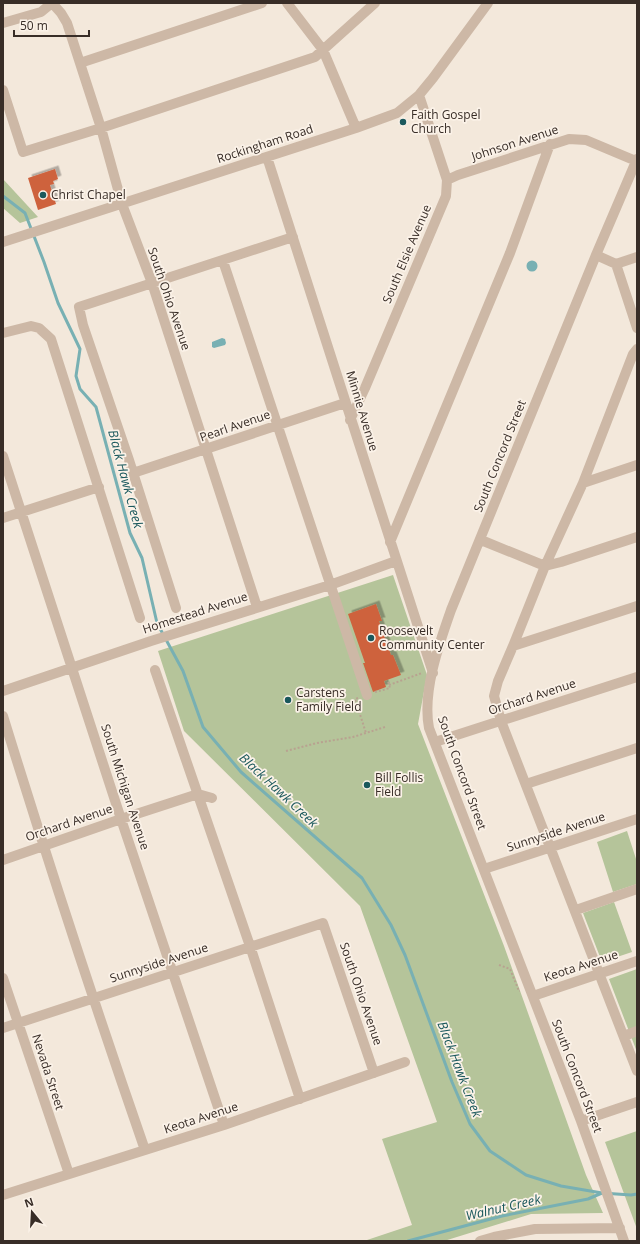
<svg xmlns="http://www.w3.org/2000/svg" width="640" height="1244" viewBox="0 0 640 1244" font-family="'Open Sans',sans-serif">
  <defs>
    <filter id="shadow"><feDropShadow dx="3.5" dy="-3.5" stdDeviation="0" flood-color="#0004"/></filter>
  </defs>
  <rect width="100%" height="100%" fill="#f3e8db"/>
  <!-- green -->
  <path fill="#b5c49a" d="M3 179 38 217 20 223 3 208Z
    M393 575 427 675 418 724 504 946 586 1175 603 1213 531 1214 444 1241H364L412 1225 382 1139 437 1122 360 906 184 731 158 651Z
    M627 831 637 862V884L613 892 597 842Z
    M614 902 632 952 602 962 583 913Z
    M637 969V1052L609 979Z
    M637 1131V1229L605 1142Z"/>
  <!-- water -->
  <path fill="#78b0b3" d="M526.5 266a5.5 5.5 0 1 1 11 0a5.5 5.5 0 1 1-11 0Z
    M222 338 225 339 226 343 225 345 214 348 212 347V342Z"/>
  <g fill="none" stroke-linecap="round" stroke-linejoin="round">
    <!-- stream -->
    <path stroke="#78b0b3" stroke-width="3" d="M3 196 25 213 44 262 58 303 80 349 76 376 80 389 96 407 130 533 142 558 157 623 183 671 203 727 241 772 362 878 391 925 405 955 452 1082 470 1124 490 1151 526 1175 561 1186 602 1193 631 1195 637 1194
      M408 1241 502 1216 588 1199 602 1193"/>
  </g>
  <!-- building -->
  <path fill="#ce623e" filter="url(#shadow)" d="M55 169 58 179 53 181 54 184 50 185 56 204 38 210 28 178Z
    M376 604 382 621H379L391 655H393L401 675 384 681 386 687 373 692 363 663H365L348 614Z"/>
  <g fill="none" stroke-linecap="round" stroke-linejoin="round">
    <!-- path -->
    <path stroke="#b8a290" stroke-width="2" stroke-dasharray="2 2" stroke-linecap="butt" d="M389 685 422 673
      M375 692 390 688 388 681
      M358 698 355 699 366 733
      M286 751 317 743 353 737 385 727
      M499 965 510 969 519 991H520"/>
    <!-- minor -->
    <path stroke="#cdb8a6" stroke-width="10" d="M52 3 61 13 67 23 101 128 122 204 152 283 257 607
      M287 3 323 50 356 128
      M3 23 41 12 52 3
      M80 63 262 3
      M3 90 23 152 101 128 315 57 375 3
      M267 157C323 329 376 501 433 673
      M447 180 458 175 569 139 586 140 636 161
      M3 242 356 128 397 113 419 95 433 78 488 3
      M596 255 616 264 637 328
      M223 261 367 695
      M616 264 637 257
      M3 333 31 326 39 328 51 339 140 618
      M350 420 365 388 446 196 447 180 419 95
      M3 456 121 819 224 1125
      M133 473 345 403
      M583 483 637 465
      M3 518 99 487
      M481 540 545 566 561 562 637 537
      M390 542 510 253 550 144
      M637 606 513 646 498 681 494 696 501 721 637 1071
      M176 608 129 460 83 325 79 307 293 237
      M513 646 545 566 583 483 633 354 637 349
      M155 670 250 946 300 1099
      M3 691 151 641 330 585 396 561
      M3 716C48 862 95 1006 145 1150
      M435 742 637 677
      M526 784 637 748
      M3 860 121 819 198 794 212 798
      M484 869 637 819
      M576 910 637 889
      M3 978 69 1174
      M533 996 637 961
      M3 1028 323 923 374 1073
      M624 1036 637 1031
      M581 1121 637 1102
      M3 1195 224 1125 405 1062
      M480 1241 494 1237 535 1229 620 1228
      M624 1241 581 1121 429 728C422 692 439 644 451 610L596 255 637 159"/>
  </g>
  <!-- markers -->
  <g fill="#1a585c" stroke="#fbf2e8" stroke-width="1.5">
    <circle cx="403" cy="122" r="4"/>
    <circle cx="43" cy="195" r="4"/>
    <circle cx="371" cy="638" r="4"/>
    <circle cx="288" cy="700" r="4"/>
    <circle cx="367" cy="785" r="4"/>
  </g>
  <g text-anchor="middle" stroke-width="3.5" stroke-linejoin="round" paint-order="stroke">
    <!-- poi labels -->
    <g font-size="12" fill="#382d27" stroke="#fbf2e8" text-anchor="start">
      <text x="411" y="119">Faith Gospel<tspan x="411" dy="14">Church</tspan></text>
      <text x="51" y="199">Christ Chapel</text>
      <text x="379" y="635">Roosevelt<tspan x="379" dy="14">Community Center</tspan></text>
      <text x="296" y="697">Carstens<tspan x="296" dy="14">Family Field</tspan></text>
      <text x="375" y="782">Bill Follis<tspan x="375" dy="14">Field</tspan></text>
    </g>
    <!-- street labels -->
    <g font-size="12" fill="#382d27" stroke="#fbf2e8">
      <text transform="translate(515 143) rotate(-18)" y="4">Johnson Avenue</text>
      <text transform="translate(265 144) rotate(-18)" y="4">Rockingham Road</text>
      <text transform="translate(407 254) rotate(-67)" y="4">South Elsie Avenue</text>
      <text transform="translate(169 299) rotate(71)" y="4">South Ohio Avenue</text>
      <text transform="translate(362 411) rotate(73)" y="4">Minnie Avenue</text>
      <text transform="translate(235 426) rotate(-19)" y="4">Pearl Avenue</text>
      <text transform="translate(500 456) rotate(-68)" y="4">South Concord Street</text>
      <text transform="translate(195 613) rotate(-18)" y="4">Homestead Avenue</text>
      <text transform="translate(532 697) rotate(-18)" y="4">Orchard Avenue</text>
      <text transform="translate(462 773) rotate(70)" y="4">South Concord Street</text>
      <text transform="translate(125 787) rotate(72)" y="4">South Michigan Avenue</text>
      <text transform="translate(69 823) rotate(-19)" y="4">Orchard Avenue</text>
      <text transform="translate(556 832) rotate(-18)" y="4">Sunnyside Avenue</text>
      <text transform="translate(159 963) rotate(-18)" y="4">Sunnyside Avenue</text>
      <text transform="translate(581 966) rotate(-18)" y="4">Keota Avenue</text>
      <text transform="translate(361 994) rotate(71)" y="4">South Ohio Avenue</text>
      <text transform="translate(48 1072) rotate(72)" y="4">Nevada Street</text>
      <text transform="translate(577 1076) rotate(69)" y="4">South Concord Street</text>
      <text transform="translate(201 1118) rotate(-18)" y="4">Keota Avenue</text>
    </g>
    <!-- water labels -->
    <g font-size="13" font-style="italic" fill="#1a585c" stroke="#fbf2e8">
      <text transform="translate(126 479) rotate(75)" y="5">Black Hawk Creek</text>
      <text transform="translate(279 790) rotate(43)" y="5">Black Hawk Creek</text>
      <text transform="translate(460 1069) rotate(69)" y="5">Black Hawk Creek</text>
      <text transform="translate(503 1207) rotate(-13)" y="5">Walnut Creek</text>
    </g>
  </g>
  <!-- border -->
  <rect width="640" height="1244" fill="none" stroke="#382d27" stroke-width="8"/>
  <!-- north arrow -->
  <g transform="translate(32 1212) rotate(342)" stroke="#fbf2e8" stroke-width="3" paint-order="stroke">
  <path d="M0-3L7 15L0 10L-7 15Z" fill="#382d27"/>
  <text y="-6" font-size="11" font-weight="bold" text-anchor="middle" fill="#382d27">N</text>
  </g>
  <!-- scale -->
  <path d="M14 30v6h75v-6" fill="none" stroke="#382d27" stroke-width="2"/>
  <text x="20" y="30" font-size="12" fill="#382d27" stroke="#fbf2e8" stroke-width="3" paint-order="stroke">50 m</text>
</svg>
